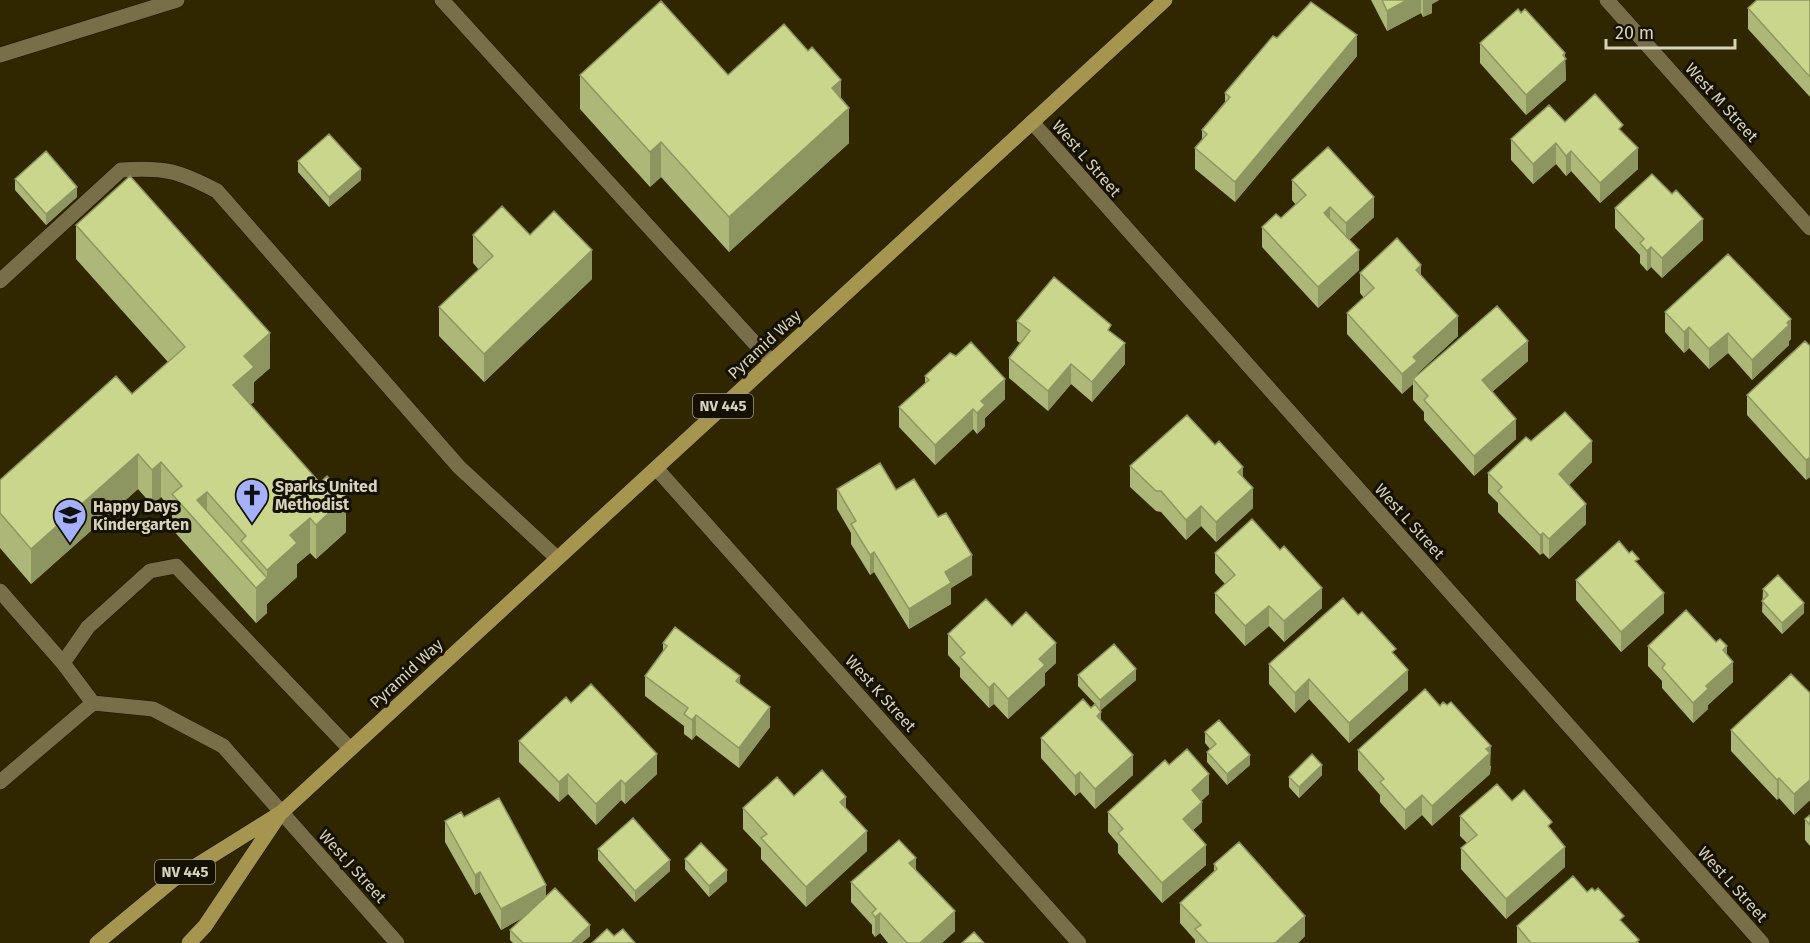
<svg xmlns="http://www.w3.org/2000/svg" width="1810" height="943" viewBox="0 0 1810 943" font-family="'Fira Sans',sans-serif">
  <rect width="100%" height="100%" fill="#302700"/>
  <g fill="none" stroke-linecap="round" stroke-linejoin="round">
    <!-- minor casing -->
    <g stroke="#171000" stroke-width="16">
      <path id="minor" d="M442 0 771 361
        M1607 0 1810 228
        M0 55 177 0
        M1032 122 1762 943
        M0 281 121 170C165 167 179 171 217 191L459 467 557 558
        M656 468 1079 943
        M0 591 63 663 93 703
        M63 663 88 627 150 571 176 566 350 749
        M0 782 93 703 153 709 223 746 397 943"/>
    </g>
    <!-- major casing -->
    <g stroke="#171000" stroke-width="16">
      <path id="major" d="M97 943 173 880 282 812 1165 0
        M189 943 205 926 278 817"/>
    </g>
    <!-- minor -->
    <use href="#minor" stroke="#786f48" stroke-width="15"/>
    <!-- major -->
    <use href="#major" stroke="#a5954f" stroke-width="15"/>
  </g>
  <!-- wall -->
  <path fill="#adb878" d="M1371 0H1439L1432 4V13L1423 17 1421 13 1387 31Z
    M1810 0V97L1748 29V8Z
    M1277 38 1357 56 1235 202 1195 169V148L1202 140V130L1225 102V93Z
    M1480 43 1565 58 1566 80 1526 115 1480 63Z
    M580 75H728L841 99 849 143 729 252 661 177 650 187 580 109Z
    M1565 122 1623 133 1638 169 1600 203 1571 171 1566 176 1556 164 1533 184 1511 160V139Z
    M298 161 361 180 329 207 298 172Z
    M15 179 77 197 46 225 15 190Z
    M1292 180 1374 217 1349 240 1359 270 1318 308 1262 247V227L1281 218 1296 205 1292 200Z
    M1615 208 1703 240 1662 278 1651 267 1647 271 1640 263V255L1615 228Z
    M76 225 270 368 254 382V402L250 404 346 532 316 559 310 553 297 564V577L267 604V613L256 623 172 529V510L161 497 152 505 138 489 31 584 0 548V480L132 394 168 362 76 259Z
    M473 235H530L592 279 484 382 439 336V307L479 270 473 263Z
    M1360 273 1421 276 1458 336 1417 374V376L1528 361 1492 392 1516 439 1474 476 1424 420V412L1413 400V384L1402 394 1347 334V313L1364 298 1360 293Z
    M1665 312 1791 339 1789 341V345L1752 380 1728 353 1709 369 1689 348 1684 353 1665 332Z
    M1017 321 1111 332 1125 364 1092 402 1071 384 1048 411 1009 378V358L1020 343 1017 341Z
    M1810 346V477L1806 480 1747 415V395Z
    M925 376 1005 399 985 418V426L977 434 973 429 935 465 899 427V407L925 383Z
    M1531 441 1592 462 1569 485 1586 524 1549 559 1543 553 1540 555 1498 512V503L1488 493V473Z
    M1130 466 1243 478 1253 508 1216 542 1201 526 1186 540 1161 512 1156 511 1130 487Z
    M837 489 896 490 972 575 951 588V604L909 629 874 572 870 575 851 544V533L837 509Z
    M1215 553 1322 608 1284 642 1269 626 1245 646 1215 613V593L1225 584 1215 573Z
    M1639 565 1664 613 1621 652 1576 600V580Z
    M1763 589 1804 613 1782 634 1762 612Z
    M1012 626 1056 663 1045 673V685L1008 719 994 704 989 708 960 677V668L948 655V634Z
    M663 643 740 684 770 727 739 768 696 735 692 740 684 734V726L645 696V676L663 651Z
    M1648 646 1727 655 1733 682 1708 705V709L1693 723 1662 688V681L1648 666Z
    M1396 657 1408 690 1349 743 1309 699 1295 713 1269 684V664Z
    M1078 675 1136 680 1100 710 1101 720 1133 775 1095 809 1080 792 1075 796 1041 758V738L1091 708 1095 704 1078 686Z
    M1810 693V800L1794 815 1779 798 1777 800 1731 751V730Z
    M571 703 657 774 625 804 621 800 596 825 568 794 559 802 519 762V741Z
    M1205 732 1250 765 1227 785 1207 762V752L1210 749 1205 743Z
    M1358 750 1491 766 1490 774 1432 826 1422 815 1405 830 1380 802V795L1358 770Z
    M1169 765 1209 794 1201 801 1202 822 1193 830 1206 865 1162 903 1118 853V844L1108 832V812Z
    M1322 775 1299 798 1289 787V777Z
    M794 796 846 808 867 851 806 907 761 859V848L743 829V808Z
    M1512 801 1565 867 1506 919 1461 869V848L1467 843 1460 836V816Z
    M1810 815V846L1805 840V819Z
    M464 817 546 896 590 936 582 943H513L510 940V930L524 917 501 930 480 892 475 895 445 842V821Z
    M598 849 670 871 635 902 598 860Z
    M685 859 727 881 709 897 685 869Z
    M1214 864 1305 936 1298 943H1195V940L1180 923V903L1214 871Z
    M916 870 955 931 942 943H888L880 933 875 937 872 933V925L851 902V882Z
    M1587 892 1624 924 1639 943H1517V926Z"/>
  <!-- shaded-wall -->
  <path fill="#8d9661" d="M1407 0H1421V13L1387 31V11Z
    M1423 0H1439L1432 4V13L1423 17Z
    M1357 35V56L1235 202V182Z
    M1565 53 1566 80 1526 115V95Z
    M841 80V114L832 88Z
    M849 108V143L729 252V217Z
    M661 142V177L650 187V152Z
    M1556 143V164L1533 184V164Z
    M1638 148V169L1600 203V183Z
    M1571 151V171L1566 176V156Z
    M361 169V180L329 207V197Z
    M77 187V197L46 225V214Z
    M1374 197V217L1346 243V223Z
    M1330 207V227L1324 213Z
    M1703 219V240L1662 278V258Z
    M1651 247V267L1647 271V251Z
    M592 250V279L484 382V354Z
    M1359 250V270L1318 308V287Z
    M1421 265V285L1416 270Z
    M1458 316V336L1417 374V381L1413 379V384L1402 394V374L1413 357Z
    M1791 319V339L1789 341V345L1752 380V360Z
    M1689 327V348L1684 353V332Z
    M270 333V368L254 382V402L233 420V385L244 356Z
    M1728 333V353L1709 369V349Z
    M1528 341V361L1482 400V380Z
    M1125 343V364L1092 402V382Z
    M1071 364V384L1048 411V391Z
    M1005 379V399L985 418V426L977 434V413L981 401Z
    M973 409V429L935 465V445Z
    M1516 419V439L1474 476V456Z
    M1592 441V462L1559 495V474Z
    M138 454V489L31 584V549Z
    M1810 457V477L1806 480V460Z
    M161 462V497L152 505V470Z
    M1243 467V487L1238 472Z
    M1253 488V508L1216 542V522Z
    M207 492V526L197 500Z
    M346 497V532L316 559V525Z
    M1586 504V524L1549 559V539Z
    M1201 506V526L1186 540V520Z
    M310 518V553L297 564V577L267 604V570L290 535Z
    M1543 533V553L1540 555V535Z
    M874 552V572L870 575V555Z
    M972 555V575L951 588V604L909 629V609L945 572Z
    M267 578V613L256 623V588Z
    M1322 588V608L1284 642V621Z
    M1664 593V613L1621 652V632Z
    M1804 603V613L1782 634V623Z
    M1269 606V626L1245 646V626Z
    M1056 643V663L1045 673V685L1008 719V699L1039 659Z
    M1727 646V667L1723 650Z
    M1733 662V682L1708 705V709L1693 723V703L1706 686Z
    M1136 669V680L1100 711V700Z
    M1408 670V690L1349 743V723Z
    M740 676V696L736 681Z
    M1309 679V699L1295 713V693Z
    M994 683V704L989 708V688Z
    M770 707V727L739 768V748Z
    M1101 712V732L1097 716Z
    M696 715V735L692 740V720Z
    M1491 746 1490 774 1432 826V806L1486 749Z
    M657 754V774L625 804V784Z
    M1133 755V775L1095 809V789Z
    M1250 755V765L1227 785V774Z
    M1322 765V775L1299 798V787Z
    M1080 772V792L1075 796V776Z
    M568 774V794L559 802V782Z
    M1209 774V794L1192 810V790Z
    M1779 778V798L1777 800V780Z
    M621 780V800L596 825V804Z
    M1810 780V800L1794 815V794Z
    M1422 795V815L1405 830V810Z
    M846 797V817L840 802Z
    M1202 802V822L1183 839V819Z
    M867 831V851L806 907V887Z
    M1206 845V865L1162 903V883Z
    M1565 847V867L1506 919V899Z
    M916 858V878L909 863Z
    M670 860V871L635 902V891Z
    M727 870V881L709 897V886Z
    M480 872V892L475 895V875Z
    M546 885V905L501 930V909Z
    M955 911V931L942 943H920Z
    M880 913V933L875 937V917Z
    M1305 916V936L1298 943H1275Z
    M590 925V936L582 943H571Z"/>
  <!-- building -->
  <path fill="#c9d68b" stroke="#8d9661" stroke-width="1.5" d="M1382 0H1407L1387 11Z
    M1757 0H1810V77L1748 8Z
    M661 1 728 75 784 24 808 51 812 47 841 80 832 88 849 108 729 217 661 142 650 152 580 75Z
    M1311 2 1357 35 1235 182 1195 148 1207 134 1202 130 1230 97 1225 93 1273 36 1277 38Z
    M1518 9 1521 13 1525 9 1565 53 1563 55 1566 59 1526 95 1480 43Z
    M1595 94 1623 125 1619 129 1638 148 1600 183 1571 151 1566 156 1556 143 1533 164 1511 139 1549 105 1565 122Z
    M329 134 361 169 329 197 298 161Z
    M1328 147 1374 197 1346 223 1330 207 1324 213 1359 250 1318 287 1262 227 1276 214 1281 218 1306 195 1292 180Z
    M46 151 77 187 46 214 15 179Z
    M1652 174 1672 194 1676 190 1703 219 1662 258 1651 247 1647 251 1640 243 1644 239 1615 208Z
    M130 176 270 333 244 356 254 367 233 385 320 483 327 476 346 497 316 525 310 518 290 535 297 543 267 570 241 541 246 536 207 492 197 500 267 578 256 588 172 494 182 486 161 462 152 470 138 454 31 549 0 513V480L116 376 132 394 185 347 76 225Z
    M502 206 530 235 554 211 592 250 484 354 439 307 493 256 473 235Z
    M1397 238 1421 265 1416 270 1458 316 1413 357 1417 361 1402 374 1347 313 1374 288 1360 273Z
    M1728 254 1791 319 1787 323 1789 325 1752 360 1728 333 1709 349 1689 327 1684 332 1665 312Z
    M1054 277 1111 325 1108 330 1125 343 1092 382 1071 364 1048 391 1009 358 1030 331 1017 321Z
    M1497 306 1528 341 1482 380 1516 419 1474 456 1424 400 1428 396 1413 379Z
    M1805 341 1810 346V457L1806 460 1747 395Z
    M971 342 1005 379 981 401 985 405 977 413 973 409 935 445 899 407 929 380 925 376 950 353 956 356Z
    M1565 412 1592 441 1559 474 1586 504 1549 539 1543 533 1540 535 1498 491 1502 487 1488 473 1526 437 1531 441Z
    M1187 415 1215 445 1219 441 1243 467 1238 472 1253 488 1216 522 1201 506 1186 520 1161 491H1156L1130 466Z
    M880 463 896 490 914 479 938 517 946 513 972 555 945 572 951 583 909 609 874 552 870 555 851 524 856 521 837 489Z
    M1252 519 1280 550 1284 546 1322 588 1284 621 1269 606 1245 626 1215 593 1235 575 1215 553Z
    M1619 541 1629 553 1632 551 1639 559 1635 561 1664 593 1621 632 1576 580Z
    M1778 575 1804 603 1782 623 1762 601 1768 595 1763 589Z
    M1343 598 1358 615 1362 612 1396 649 1392 652 1408 670 1349 723 1309 679 1295 693 1269 664Z
    M986 599 1012 626 1026 612 1056 643 1039 659 1045 665 1008 699 994 683 989 688 960 657 965 653 948 634Z
    M1686 610 1716 642 1720 639 1727 646 1723 650 1733 662 1706 686 1708 689 1693 703 1662 668 1665 664 1648 646Z
    M675 627 740 676 736 681 770 707 739 748 696 715 692 720 684 714 688 708 645 676 667 646 663 643Z
    M1114 644 1136 669 1100 700 1078 675Z
    M1791 674 1810 693V780L1794 794 1779 778 1777 780 1731 730Z
    M591 684 657 754 625 784 621 780 596 804 568 774 559 782 519 741 566 697 571 703Z
    M1425 689 1440 706 1443 702 1447 705 1451 702 1491 746 1486 749 1490 753 1432 806 1422 795 1405 810 1380 782 1384 779 1358 750Z
    M1083 699 1091 708 1095 704 1101 712 1097 716 1133 755 1095 789 1080 772 1075 776 1041 738Z
    M1219 720 1250 755 1227 774 1207 752 1216 744 1205 732Z
    M1187 749 1209 774 1192 790 1202 802 1183 819 1206 845 1162 883 1118 833 1123 829 1108 812 1165 760 1169 765Z
    M1312 754 1322 765 1299 787 1289 777Z
    M822 770 846 797 840 802 867 831 806 887 761 838 767 834 743 808 777 777 794 796Z
    M1497 784 1512 801 1524 790 1552 822 1548 826 1565 847 1506 899 1461 848 1477 835 1460 816Z
    M499 798 546 885 501 909 480 872 475 875 445 821 461 812 464 817Z
    M1810 815V825L1805 819Z
    M633 818 670 860 635 891 598 849Z
    M899 840 916 858 909 863 955 911 920 943H907L880 913 875 917 872 913 876 909 851 882Z
    M1239 842 1305 916 1275 943H1208L1195 929 1201 925 1180 903 1217 869 1214 864Z
    M701 843 727 870 709 886 685 859Z
    M1573 876 1587 892 1592 888 1595 891 1598 888 1624 916 1620 920 1639 940 1635 943H1531L1517 926Z
    M555 888 590 925 571 943H523L510 930Z
    M607 929 614 936 623 929 635 943H592Z
    M974 932 984 943H962Z"/>
  <!-- icons -->
  <defs>
    <g id="church-pin" transform="scale(1.725)"><path d="M0 17L-7.5 6A9.5 9.5 0 1 1 7.5 6Z" fill="#a5b1fc" stroke="#141103"/><path d="M-1.2-6h2.4v3.5h3.3v2.4h-3.3V6h-2.4V-.1h-3.3v-2.4h3.3Z" fill="#111"/></g>
    <g id="school-pin" transform="scale(1.725)"><path d="M0 17L-7.5 6A9.5 9.5 0 1 1 7.5 6Z" fill="#a5b1fc" stroke="#141103"/><path d="M0-5L7-2L0 1L-7-2ZM-4 1L0 2.5L4 1V4Q0 6-4 4Z" fill="#111"/></g>
  </defs>
  <g fill-rule="evenodd">
    <use href="#church-pin" x="252" y="495"/>
    <use href="#school-pin" x="70" y="515"/>
  </g>
  <g text-anchor="middle" stroke-width="6" stroke-linejoin="round" paint-order="stroke">
    <!-- shield labels -->
    <g fill="#141103" stroke="#9c9885" stroke-width="1.5">
      <rect x="693" y="394" width="60" height="24" rx="4.5"/>
      <rect x="155" y="860" width="60" height="24" rx="4.5"/>
    </g>
    <g font-size="15" font-weight="bold" fill="#d7d2bd">
      <text x="723" y="411">NV 445</text>
      <text x="185" y="877">NV 445</text>
    </g>
    <!-- street labels -->
    <g font-size="16" fill="#d7d2bd" stroke="#141103">
      <text transform="translate(1722 102) rotate(48)" y="6">West M Street</text>
      <text transform="translate(1087 158) rotate(49)" y="6">West L Street</text>
      <text transform="translate(764 344) rotate(-43)" y="6">Pyramid Way</text>
      <text transform="translate(1410 521) rotate(48)" y="6">West L Street</text>
      <text transform="translate(406 673) rotate(-43)" y="6">Pyramid Way</text>
      <text transform="translate(881 693) rotate(48)" y="6">West K Street</text>
      <text transform="translate(353 866) rotate(48)" y="6">West J Street</text>
      <text transform="translate(1733 884) rotate(48)" y="6">West L Street</text>
    </g>
    <!-- poi labels -->
    <g font-size="16" font-weight="bold" fill="#d7d2bd" stroke="#141103" text-anchor="start">
      <text x="275" y="492">Sparks United<tspan x="275" dy="18">Methodist</tspan></text>
      <text x="93" y="512">Happy Days<tspan x="93" dy="18">Kindergarten</tspan></text>
    </g>
  </g>
  <!-- scale -->
  <path d="M1606 39v9h129v-9" fill="none" stroke="#d7d2bd" stroke-width="3"/>
  <text x="1615" y="39" font-size="18" fill="#d7d2bd" stroke="#141103" stroke-width="4.5" paint-order="stroke">20 m</text>
</svg>
